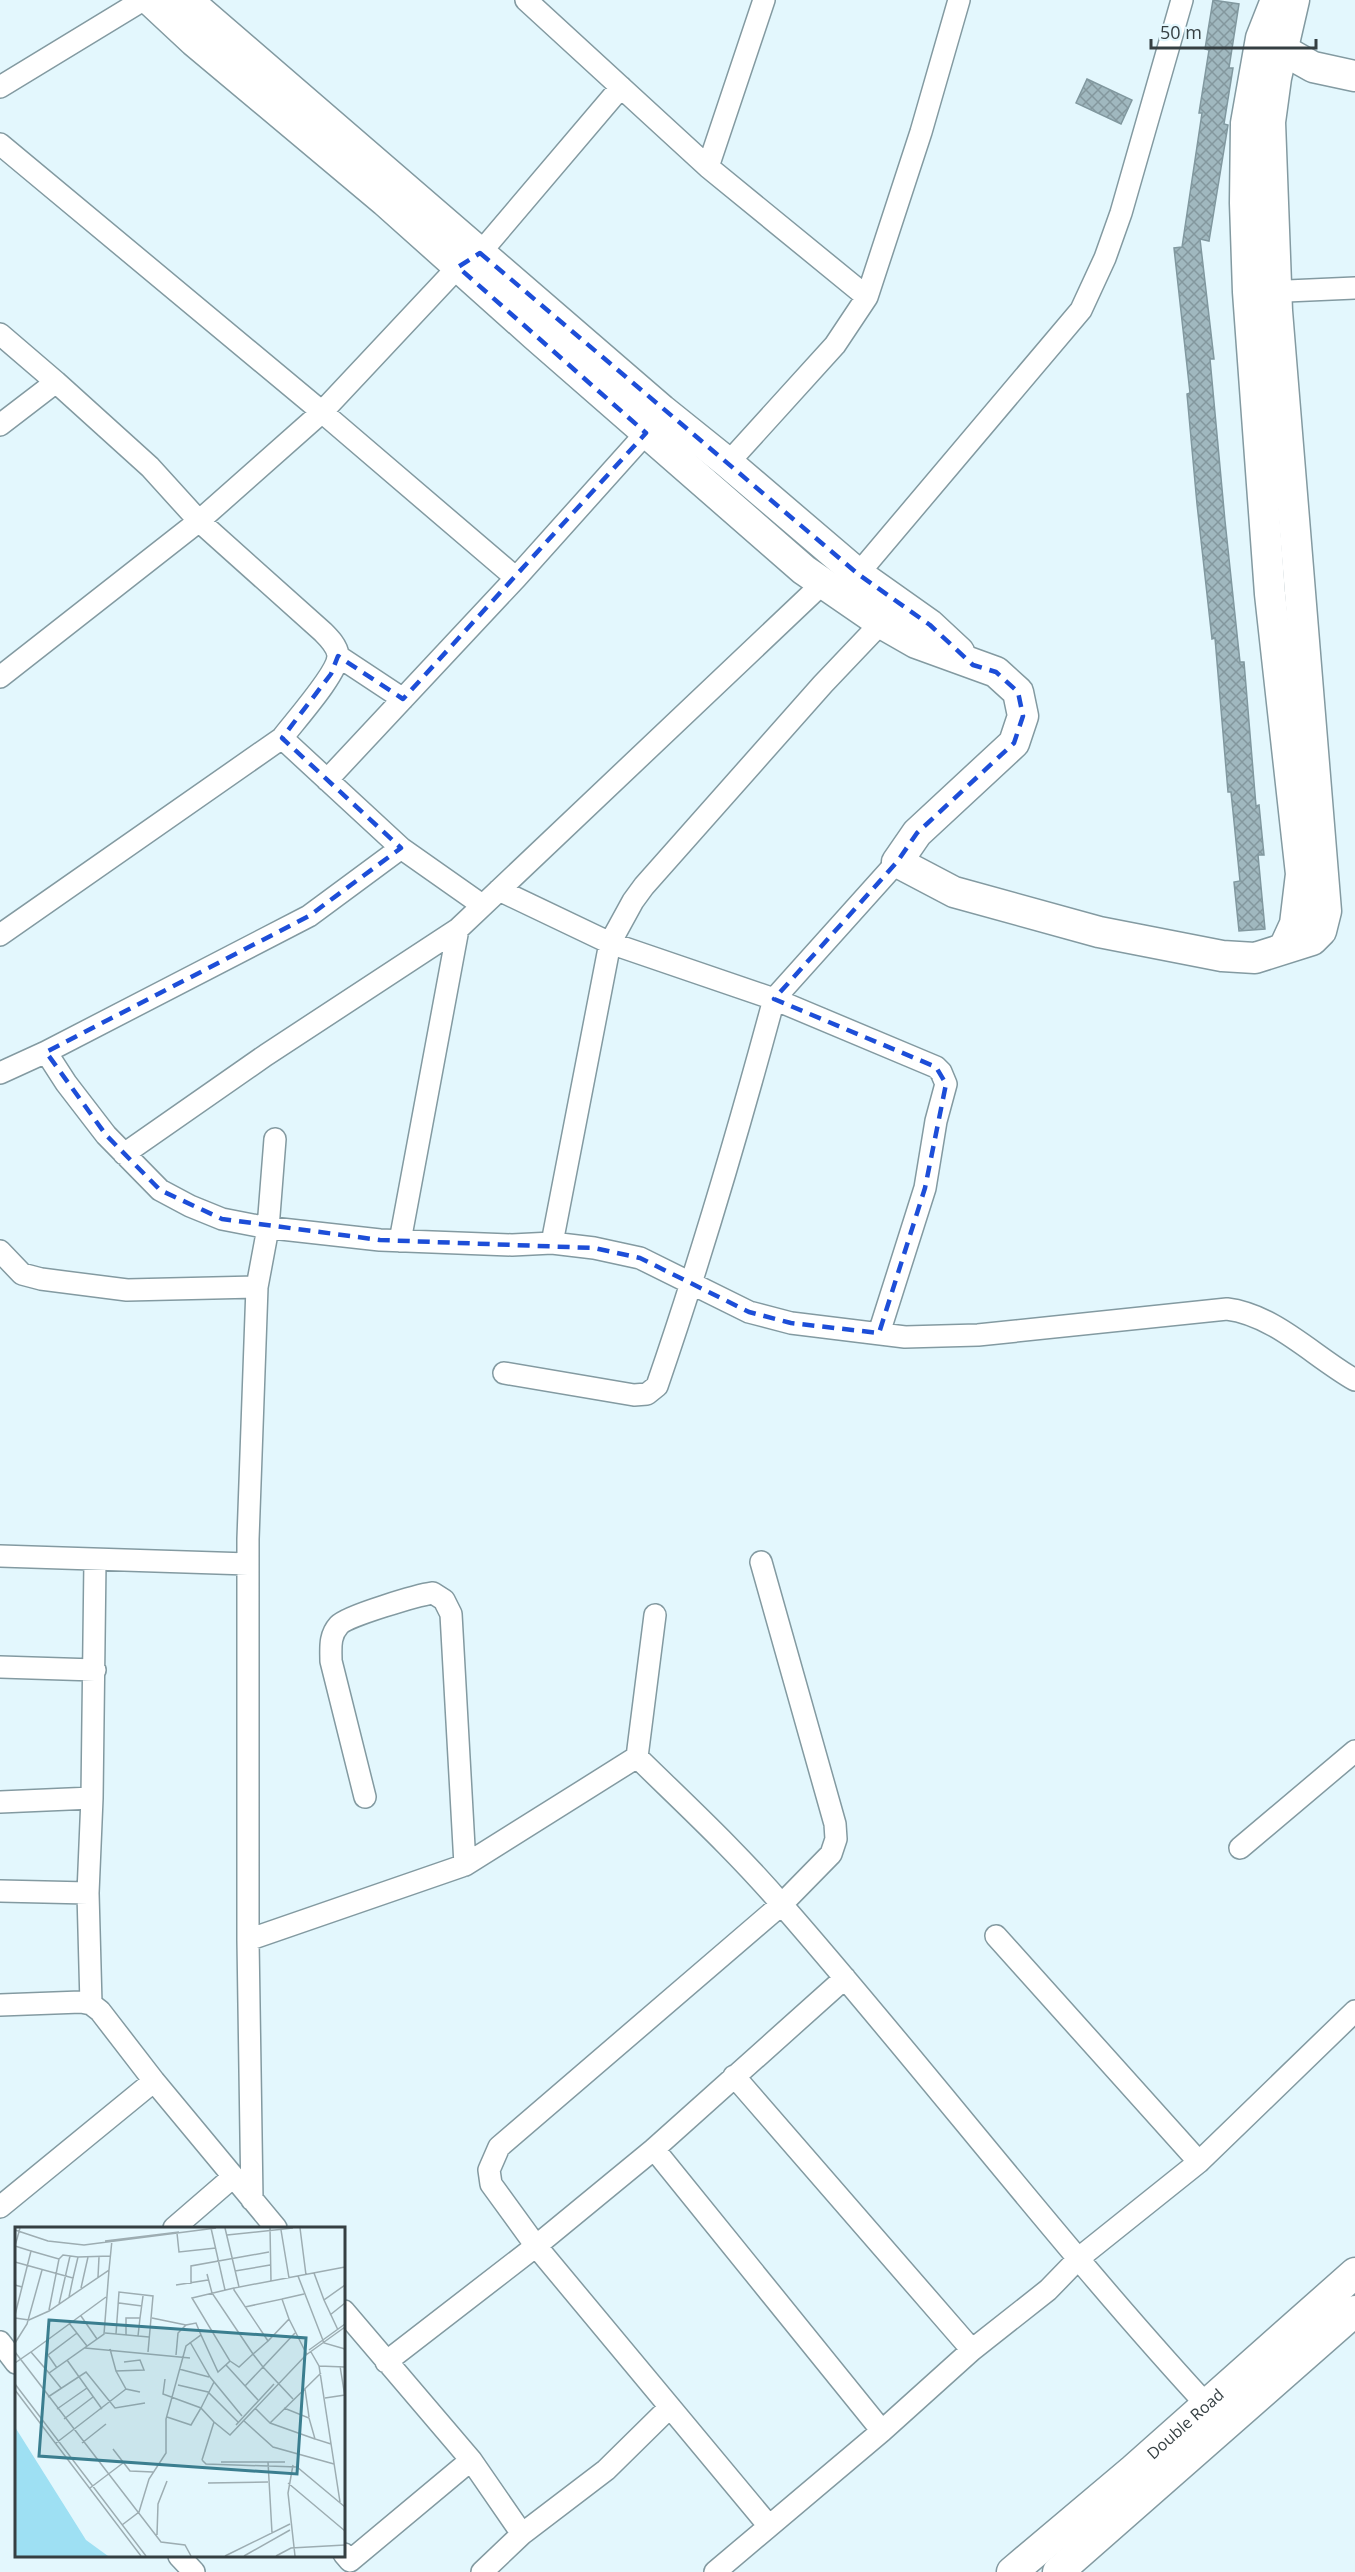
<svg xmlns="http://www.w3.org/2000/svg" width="1355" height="2572" viewBox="0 0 1355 2572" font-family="'Open Sans',sans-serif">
  <defs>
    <pattern id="building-cross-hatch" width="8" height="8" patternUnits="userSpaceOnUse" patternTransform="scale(1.5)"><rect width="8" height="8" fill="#a0b8bf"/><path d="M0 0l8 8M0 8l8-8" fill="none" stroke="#83979d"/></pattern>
  </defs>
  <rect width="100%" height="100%" fill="#e3f7fd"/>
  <!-- building -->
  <path fill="url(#building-cross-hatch)" stroke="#81989f" stroke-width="1.5" d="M1213 0 1239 4 1229 68H1233L1224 124 1228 125 1209 241 1200 239 1214 359H1210L1225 521 1240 662H1244L1256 806 1259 805 1264 855H1258L1265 929 1239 931 1234 882 1240 881 1231 792H1228L1215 638 1212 639 1197 504 1187 394 1190 393 1174 248 1182 247 1202 113H1199L1209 50 1205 49Z
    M1087 79 1132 100 1121 124 1076 103Z"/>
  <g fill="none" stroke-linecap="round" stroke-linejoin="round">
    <!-- street casing -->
    <g stroke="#839aa1" stroke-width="24">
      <path id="street" d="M526 0 708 167 867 297 835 345 728 463
        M0 87 143 0
        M0 144 322 412 458 267 480 253 621 87
        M708 167 764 0
        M1263 292 1355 288
        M867 297 921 132 959 0
        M0 334 56 382 0 425
        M56 382 150 467 199 521 322 412 516 578
        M858 574 1081 310 1105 258 1121 213 1182 0
        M338 656 403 699
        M0 677 199 521 323 632C329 638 337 646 338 655 339 672 294 722 282 738
        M327 780 516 578 646 433
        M401 848 482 905
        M499 890 610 943 774 999 897 862
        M0 935 282 738 401 848 309 916 46 1052 66 1083 106 1135 160 1190 190 1206 222 1219 263 1227 380 1240 512 1245 552 1243 594 1248 640 1258 749 1312 791 1323 905 1337 978 1335 1227 1309C1275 1315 1313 1356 1355 1380
        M0 1073 46 1052
        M124 1154 266 1055 458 929 822 584
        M400 1241 458 929
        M552 1243 610 943 633 901 644 886 823 684 881 623
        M0 1251 22 1274 41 1279 127 1290 257 1287
        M504 1373 634 1395 647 1394 657 1386C701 1258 739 1129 774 999L936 1067 941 1072 946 1084 936 1121 925 1188 879 1333
        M0 1556 248 1564
        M761 1562 835 1824 836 1839 831 1854 782 1904 499 2147 489 2170 491 2184 536 2246 769 2526
        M0 1667 95 1670
        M637 1757C686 1805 738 1853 783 1906 929 2073 1064 2251 1215 2414
        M0 1802 92 1798
        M1240 1848 1355 1751
        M465 1865 637 1757 655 1615
        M0 1891 88 1893 91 2004
        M88 1893 92 1798 95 1561
        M996 1936 1199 2162
        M248 1940 465 1865 451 1614 444 1600 433 1593C418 1595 347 1616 339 1625 329 1636 331 1648 331 1661L365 1797
        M0 2005 81 2002 91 2004 100 2011 154 2081 276 2228
        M734 2076 972 2350
        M654 2149 882 2431
        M252 2200 248 1940V1539L257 1287 268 1228 275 1139
        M0 2207 154 2081
        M174 2228 233 2177
        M344 2311 471 2460 522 2534 482 2572
        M0 2342 16 2363
        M386 2362 536 2246 654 2149 845 1978
        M522 2534 606 2470 670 2407
        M344 2554 350 2561 471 2460
        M179 2556 194 2572
        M715 2572 882 2431 972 2350 1048 2290 1079 2258 1199 2162 1355 2011"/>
    </g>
    <!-- secondary casing -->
    <g stroke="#839aa1" stroke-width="33">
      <g id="secondary">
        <path d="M150 0 194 41 385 201 536 336 804 570 881 623 916 643 996 672 1018 692 1023 716 1014 743 917 833 897 862 954 892 1099 932 1222 956 1255 958 1312 940 1321 931 1326 911 1277 311 1270 122 1276 78 1294 0"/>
        <path d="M187 0 662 410 728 463 858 574 930 625 959 652"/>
        <path d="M1276 0 1261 38 1246 123 1245 203 1248 292 1270 594 1301 874 1295 924 1284 948"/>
        <path d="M1267 41 1313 67 1355 76"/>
        <path id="s1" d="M1012 2572 1133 2470 1355 2273"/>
        <path d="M1058 2572 1355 2311"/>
      </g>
    </g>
    <!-- street -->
    <use href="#street" stroke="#fff" stroke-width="21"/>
    <!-- secondary -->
    <use href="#secondary" stroke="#fff" stroke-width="30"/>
  </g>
  <!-- marked area -->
  <path fill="none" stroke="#1d4ed8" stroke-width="4.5" stroke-dasharray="12 8" stroke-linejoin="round" d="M480 253 858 574 930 625 973 665 996 672 1018 692 1023 716 1014 743 917 833 897 862 774 999 936 1067 946 1084 925 1188 879 1333 791 1323 749 1312 640 1258 594 1248 380 1240 222 1219 160 1190 106 1135 46 1052 309 916 401 848 282 738 331 674 338 656 403 699 646 433 458 267Z"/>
  <g text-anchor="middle" stroke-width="6" stroke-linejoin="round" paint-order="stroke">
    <!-- street labels -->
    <g font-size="16" fill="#353f42" stroke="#e3f7fd">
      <text dy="6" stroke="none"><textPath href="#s1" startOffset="228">Double Road</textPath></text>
    </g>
  </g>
  <!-- overview -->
  <g transform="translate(15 2227)">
    <rect width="330" height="330" fill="#e3f7fd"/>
    <path d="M0 200 71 313 93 329H0Z" fill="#9ee0f3"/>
    <path fill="none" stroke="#9dadb2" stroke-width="1.5" d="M196 1 210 63M210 1 224 60M255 1 256 54M285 1 291 48M0 3 33 14 69 18 201 1M266 3 274 51M162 6 164 25 201 21M212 8 278 1M90 14 164 5M0 19 16 24 7 60 0 58M0 19 5 1M16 24 44 32 34 83M44 32 48 28 63 30M0 35 58 51 54 70M220 44 255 38M299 46 309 73M192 47 197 66 238 127 224 140 215 134M283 49 309 116 330 122M83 50 84 30M58 51 63 30 96 29M176 57V39L254 25M161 58 193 53M66 61 73 30M267 72 289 67M104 76 127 79M44 77 55 29M230 80 267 72 274 92 253 114 219 63V61L330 40M0 88 7 60M315 88 330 76M66 89 82 112M0 91 14 93 34 84 94 43 97 13M137 91 171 98M274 92 292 128M54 96 72 119M323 103 309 73 330 58M90 106 101 107 104 65 138 69 133 125M101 107 134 110M111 108V91H125L128 69M123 109 125 91M175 115 195 150 227 189M0 116 12 97 27 43M70 121 175 131M95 122 101 144 129 143 125 133 109 135M294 123 330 97M0 125 146 315 170 318 176 329M16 125 91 70M296 125 304 139 325 275M161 128 163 106 171 98 181 96 186 108M52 133 87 182M0 136 16 125 34 146 89 107 94 43M211 138 243 173M304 139 330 140M325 139 330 170M42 141 33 128 62 106M164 142 194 150M101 144 111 162 125 165M34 146 46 161M150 152 148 167 186 181 176 198 152 190M199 155 186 181 199 195M0 157 131 329M163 158 193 165 223 195M230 159 248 140 238 127 253 114M290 162 294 190M0 163 126 329M33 170 71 145 100 181 130 176M310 171 330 168M278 172 248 140 280 106M240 181 255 196 306 146M269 181 294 191 300 212 316 217M42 182 72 161M49 192 78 170M228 193 258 220 319 237M255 196 300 212M221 198 259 157M41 216 111 162M67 216 91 197M98 222 115 244 138 245M187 233 199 195 215 208 291 128 330 100M187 233 191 237 282 240 330 280M206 235H270M253 235 257 306M278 238 273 266 280 329M193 256 253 255M273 256 330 304M75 261 108 236M107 298 124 285 134 252 151 226V192L171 119 186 108 203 145 215 134 177 71 219 61M142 308 143 277 152 254M210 329 275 297M229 329 275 303M261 329 276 321 330 318"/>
    <path fill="#3b7e8f" fill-opacity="0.15" stroke="#3b7e8f" stroke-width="3" d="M34 93 291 111 282 247 24 229Z"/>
    <rect width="330" height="330" fill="none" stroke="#353f42" stroke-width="3"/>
  </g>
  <!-- scale -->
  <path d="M1151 39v9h165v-9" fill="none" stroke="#353f42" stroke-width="3"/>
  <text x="1160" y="39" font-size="18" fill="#353f42" stroke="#e3f7fd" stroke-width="4.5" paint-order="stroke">50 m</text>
</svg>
